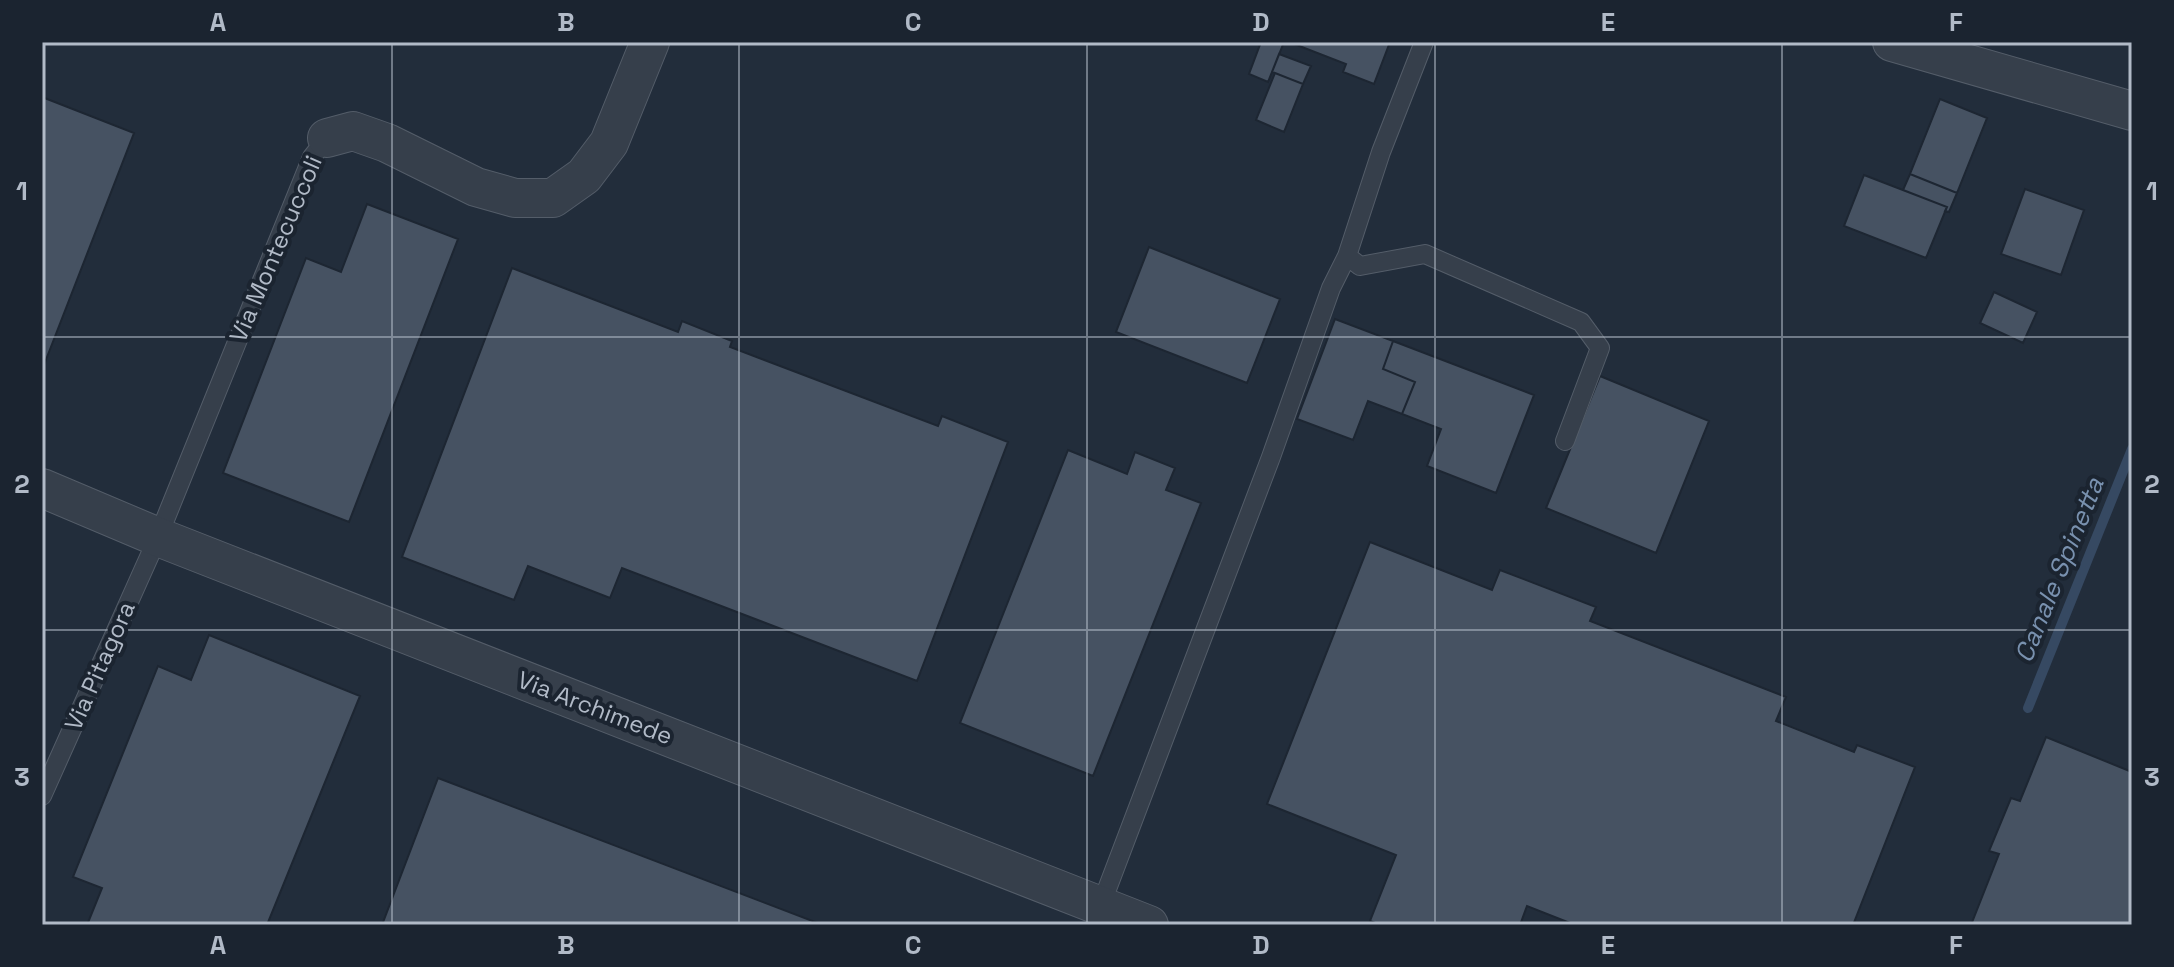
<svg xmlns="http://www.w3.org/2000/svg" width="2174" height="967" viewBox="0 0 2174 967" font-family="'Space Grotesk',sans-serif">
  <rect width="100%" height="100%" fill="#222d3b"/>
  <g fill="none" stroke-linecap="round" stroke-linejoin="round">
    <!-- stream -->
    <path stroke="#364962" stroke-width="10" d="M2028 708 2132 449"/>
  </g>
  <!-- building -->
  <path fill="#465262" stroke="#1d2632" stroke-width="2" d="M1261 42H1284L1268 82 1249 74Z
    M1289 42H1390L1374 84 1343 72 1346 64Z
    M1279 54 1311 66 1303 84 1272 72Z
    M1275 73 1303 84 1284 132 1256 120Z
    M42 97 134 133 42 370Z
    M1940 99 1987 118 1957 193 1910 174Z
    M1910 174 1957 193 1949 212 1945 211 1947 207 1903 190Z
    M1864 175 1947 207 1926 258 1844 226Z
    M2025 189 2084 210 2061 275 2001 254Z
    M367 204 458 239 349 522 223 473 306 258 341 272Z
    M1149 247 1280 299 1247 383 1116 332Z
    M512 268 678 332 682 321 732 341 730 347 938 426 942 416 1008 442 917 681 622 568 610 598 528 566 514 600 402 557Z
    M1994 292 2037 312 2023 343 1980 323Z
    M1335 319 1393 341 1383 369 1415 382 1402 414 1368 401 1353 440 1297 419Z
    M1393 341 1534 395 1496 493 1427 466 1441 429 1402 414 1415 382 1383 369Z
    M1600 376 1709 421 1656 553 1546 508Z
    M1068 450 1127 474 1135 452 1175 468 1166 490 1201 503 1093 776 960 723Z
    M1370 542 1492 590 1500 570 1596 607 1590 621 1786 697 1776 721 1854 752 1857 745 1915 767 1853 925H1575L1527 906 1520 925H1380L1370 921 1396 855 1267 804Z
    M209 635 360 696 267 925H87L102 888 73 877 158 666 191 680Z
    M2046 737 2132 772V925H1971L1999 854 1989 851 2011 798 2020 801Z
    M438 778 823 925H382Z"/>
  <g fill="none" stroke-linecap="round" stroke-linejoin="round">
    <!-- service casing -->
    <g stroke="#545d69" stroke-width="20">
      <path id="service" d="M1424 42 1381 152 1347 256 1360 266 1425 254 1581 322 1600 348 1565 441
        M42 796 158 537 312 157 327 138
        M1101 905 1271 457 1331 288 1348 254"/>
    </g>
    <!-- minor casing -->
    <g stroke="#545d69" stroke-width="40">
      <path id="minor" d="M1892 42 2132 111
        M327 138 353 131 387 143 476 187 515 198H553L584 176 609 143 650 42
        M42 488 158 537 1149 925"/>
    </g>
    <!-- service -->
    <use href="#service" stroke="#363f4b" stroke-width="18"/>
    <!-- minor -->
    <use href="#minor" stroke="#363f4b" stroke-width="38"/>
  </g>
  <!-- grid -->
  <path fill="none" stroke="#b1bac7" stroke-width="2" stroke-opacity="0.55" d="M392 42V925M739 42V925M1087 42V925M1435 42V925M1782 42V925M42 337H2132M42 630H2132"/>
  <g text-anchor="middle" stroke-width="8" stroke-linejoin="round" paint-order="stroke">
    <!-- street labels -->
    <g font-size="24" fill="#b1bac7" stroke="#1b2430">
      <text transform="translate(276 249) rotate(-67)" y="8">Via Montecuccoli</text>
      <text transform="translate(100 666) rotate(-66)" y="8">Via Pitagora</text>
      <text transform="translate(595 708) rotate(21)" y="8">Via Archimede</text>
    </g>
    <!-- water labels -->
    <g font-size="26" font-style="italic" fill="#7991af" stroke="#1b2430">
      <text transform="translate(2059 570) rotate(-68)" y="9">Canale Spinetta</text>
    </g>
  </g>
  <!-- border -->
  <rect width="2174" height="967" fill="none" stroke="#1b2430" stroke-width="88"/>
  <rect x="44" y="44" width="2086" height="879" fill="none" stroke="#b1bac7" stroke-width="3"/>
  <g font-size="26" text-anchor="middle" font-weight="bold" fill="#b1bac7">
    <text x="218" y="31">A</text>
    <text x="566" y="31">B</text>
    <text x="913" y="31">C</text>
    <text x="1261" y="31">D</text>
    <text x="1608" y="31">E</text>
    <text x="1956" y="31">F</text>
    <text x="22" y="200">1</text>
    <text x="2152" y="200">1</text>
    <text x="22" y="493">2</text>
    <text x="2152" y="493">2</text>
    <text x="22" y="786">3</text>
    <text x="2152" y="786">3</text>
    <text x="218" y="954">A</text>
    <text x="566" y="954">B</text>
    <text x="913" y="954">C</text>
    <text x="1261" y="954">D</text>
    <text x="1608" y="954">E</text>
    <text x="1956" y="954">F</text>
  </g>
</svg>
